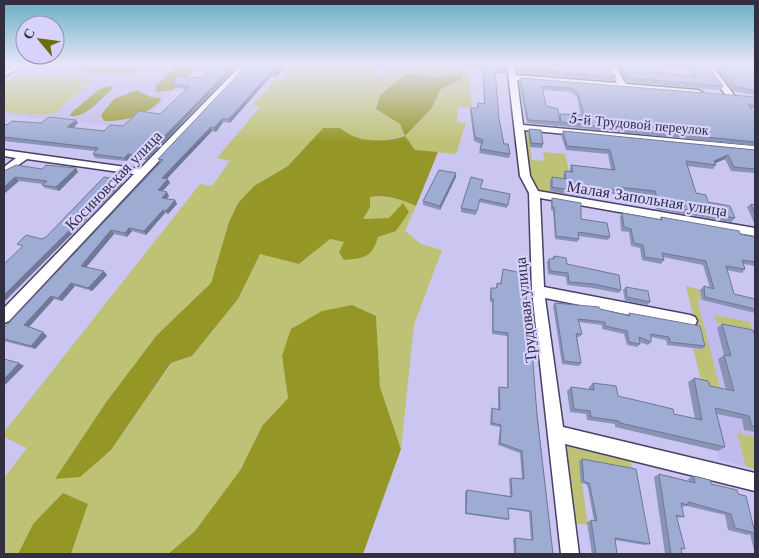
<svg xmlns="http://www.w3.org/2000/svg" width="759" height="558" viewBox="0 0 759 558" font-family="'Libre Baskerville',serif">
  <rect width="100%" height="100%" fill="#cbc5f1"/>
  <!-- built -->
  <path fill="#c1baec" d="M28 65H200L136 128 4 115V83Z
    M686 286 755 303V469L720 460 693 348 701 349Z"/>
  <!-- green -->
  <path fill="#bec275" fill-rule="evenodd" d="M294 65H377L376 77 401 65H459V69L469 73 472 108 458 107 457 122 466 123 456 154 414 150 405 136 376 142 323 128 288 166 254 186 238 203 229 222 211 283 157 335 111 450 172 363 192 356 238 299 260 253 299 264 329 239C352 243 374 238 396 231L389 218 362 219 370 197C383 195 404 200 416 206L405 231 421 244 442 250 414 325 401 449 380 387 376 316 282 356 288 397 262 426 241 469 195 531 168 554H71L88 504 33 524 18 554H4V478L27 448 4 437V432L200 184 212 186 230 161 217 158 260 107 252 105 276 80H282ZM453 73 462 79 441 89 431 109 405 136 400 124 376 108 380 95 406 74H420L436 78Z
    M22 75 88 78 91 81 55 113 46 115 4 112V84L12 78Z
    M530 130 566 133V135L528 132 532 160 545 161 543 152 565 154 570 175 562 174 563 182 551 180 550 191 566 194V198L544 193 530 182 524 132Z
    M686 286 700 290 702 300 697 299 721 392 703 388 693 348 701 349Z
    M714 315 750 322 752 330 717 323Z
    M737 433 755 437V469L746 466Z
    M573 445 634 460V463L631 462 632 471 579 461 588 525 572 523 565 448Z"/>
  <!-- forest -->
  <path fill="#949725" d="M84 65H103L101 69 136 70V73H89L80 68Z
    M178 65H199L173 90 157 92 155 90 156 86Z
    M462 72V79L441 89 431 109 405 136 415 150 438 152 416 206C404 200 383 194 370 197V207L363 219 389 218 403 203 409 212 396 231 378 237C372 258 364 258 344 260L339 252 344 242 330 239 299 264 260 254 238 299 192 356 171 363 111 450 80 477 55 479 107 401 157 335 211 283 229 222 238 203 254 186 288 166 323 128H340C358 143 383 143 405 136L400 124 376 109 380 95 406 74H420L436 78Z
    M109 86 112 87V89C101 99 86 118 70 116L71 113 98 90Z
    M137 90 151 97 160 98 161 100C148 115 123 122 104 121L101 115 114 99Z
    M352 305 376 316 380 387 401 449 363 554H168L195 531 241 469 262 426 288 398 282 356 291 329 322 311Z
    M63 493 88 504 71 554H18L33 524Z"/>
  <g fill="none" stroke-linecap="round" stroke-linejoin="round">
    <!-- minor casing -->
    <g stroke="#484267" stroke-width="3">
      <path id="minor" d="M13 65H22L4 77V72Z
        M241 65H249L9 321 4 323V308L134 174 27 159 4 175V167L16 158 4 156V150L140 169Z
        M507 65H515L516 75 617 83 607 65H615L626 84 698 90 702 92 698 94 517 80 523 125 755 146V152L524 130 530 176 538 191 755 228V236L540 198 544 287 690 315 695 317 697 321 695 325 690 327 545 298 563 427 755 473V491L565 444 579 554H561L532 291 529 193 520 176Z
        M704 65H712L734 95 733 97H727Z"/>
    </g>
    <!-- minor -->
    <use href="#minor" fill="#fff" fill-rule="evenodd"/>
  </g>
  <!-- wall -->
  <path fill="#8893b5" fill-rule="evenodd" d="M215 65H238L146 160 130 158 126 161 95 158 93 154 95 151 4 141V124L41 123 76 120 78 123 73 128 104 131 123 126 160 114 186 89 176 88 174 85 201 78Z
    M247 65H287L276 77 271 76 230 123 223 122 216 132 212 131 166 179 170 183 162 191 169 196 166 199 175 200 177 204 168 214 165 213 146 235 132 231 127 237 114 234 86 267 107 275 92 291 75 286 62 301 54 299 29 327 47 336 35 349 4 341V328L160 163 158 159Z
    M468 65H507L506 74H495L499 119 504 144 510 154 509 158 479 153 481 144 474 141 470 112 471 108H477L478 103 484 104 482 69 468 67Z
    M517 65H609L616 77 614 81 518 73Z
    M616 65H650L654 72 692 76 685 65H707L723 86 720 90 627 82Z
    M714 65H755V95L733 91Z
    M520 78 755 97V109H751L755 114V146L560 126 559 124V126L527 123 519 82ZM543 90 571 92 577 97 581 115 560 114 559 116 546 106Z
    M529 129 543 144 542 148 530 147 528 132Z
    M563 131 755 150V173L731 171 725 159 715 163 716 165 713 169 687 166 696 193 708 202 735 218 731 222 656 209 653 195 617 191 615 194 595 192 594 195 587 194 585 197 550 191V181L552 177 563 179V175L565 171 570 172V169L571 165 611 170 608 154 566 150 561 135Z
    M76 168 78 172 59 191 45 188 42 185 43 184 19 181 4 171Z
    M456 173V177L440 210 423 205V201Z
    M480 188 508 205 507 208 479 202 476 215 461 212V208Z
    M552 198 581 219 610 237 608 240 579 236V239L577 242 555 239 553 211 551 210V202Z
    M751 204 755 205V225L747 207Z
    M622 213 659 220 661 217 740 234 755 237V266L744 264 745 269 742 273 727 270 734 294 755 299V313L702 300 700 290 704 286 710 288 703 265 663 257 664 260 661 264 642 260 640 248 631 246 629 232 621 231 620 217Z
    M554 256 567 264 621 290 619 293 592 288 567 285 566 277 548 274 547 262 549 259H552Z
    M503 269 527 323 553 554H514L513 539 515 538 531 540 529 512 508 509 509 519 507 520 465 514V492L467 490 510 496 509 479 511 478 522 479 520 453 498 445 500 427 490 425 491 411 492 408 498 410V390L499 387 507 388V336L492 334V302H490V291L491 288H496L497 283 500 284Z
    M626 287 650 302 647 305 625 301 623 290Z
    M555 303 600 309 628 315 629 313 705 346 702 349 667 345 666 340 651 337V342L648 345 639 342 640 344 637 347 627 345 624 334 602 329V325L579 322 582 334 579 337H577L581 363 579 366 562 364 553 306Z
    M722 324 755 337V432L744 430 742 419 717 414 725 447 718 451 615 427V424L587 420 586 414 570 412 567 391 571 387 589 390V387L593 383 618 396 674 414 695 419 688 382 694 378 710 386 726 390 718 359 724 355 717 328Z
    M582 459 650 544 645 545 615 540 617 554H592L587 522 591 520 594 521 588 488 586 484 581 483 579 461Z
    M659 474 689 481 688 479 694 476 711 484 738 494 754 530H755V554L750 534 748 535 728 530 725 515 687 506 682 507 684 517 677 518 685 549H681L682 554H665L654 477Z"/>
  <!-- shaded-wall -->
  <path fill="#6f7894" d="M234 65H238L146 160 144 157Z
    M283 65H287L276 77 275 74Z
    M270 73 271 76 230 123 229 119Z
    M222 119 223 122 216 132 214 128Z
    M76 120 78 123 70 131 67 127Z
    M211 127 212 131 164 182 162 178Z
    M128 154 130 158 126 161 124 158Z
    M728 155 725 159 711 165 714 161Z
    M76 168 78 172 59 191 56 187Z
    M456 173V177L440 210V206Z
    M15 177 19 181 4 194V187Z
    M168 179 170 183 160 194 158 190Z
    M120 180 122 184 4 302V295Z
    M167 192 169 196 164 201 162 198Z
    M175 200 177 204 168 214 166 211Z
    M163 210 165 213 146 235 144 231Z
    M129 228 132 231 127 237 125 233Z
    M111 230 114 234 84 270 81 266Z
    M104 271 107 275 92 291 88 288Z
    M71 283 75 286 62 301 58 298Z
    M51 296 54 299 28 328 24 325Z
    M43 332 47 336 35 349 31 346Z
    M19 363 24 366 4 386V379Z"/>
  <!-- building -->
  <path fill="#9eabd3" stroke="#6f7894" d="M215 65H234L144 157 128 154 124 158 93 154 98 148 4 137V124L7 125 12 121 41 123 49 117 76 120 67 127 104 131 110 125 123 126 139 111 160 114 190 86 174 85 175 76 201 78Z
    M247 65H283L275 74 270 73 229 119H222L214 128 211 127 162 178 168 179 158 190 167 192 162 198 175 200 166 211 163 210 144 231 129 228 125 233 111 230 81 266 104 271 88 288 71 283 58 298 51 296 24 325 43 332 31 346 4 339V328L163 160 158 159Z
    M483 65H507V70H495L499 119 504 144H508L510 154 480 149 483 140 475 137 471 108H478V103L485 104Z
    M518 65H609L616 77 519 69Z
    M620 65H650L654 72 697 77 689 65H707L723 86 629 78Z
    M719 65H755V90L736 87Z
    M520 78 755 97V105H748L755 114V142L561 122 560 114 584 115 578 93 572 88 542 86 546 106 558 109 560 122 528 120Z
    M529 129 541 130 543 144 531 143Z
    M563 131 755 150V169L734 167 728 155 714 161 716 165 686 161 696 193 706 195 708 202 730 206 735 218 659 205 655 191 617 187 618 190 595 188 596 191 587 190V193L552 187V177L566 179 565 171 573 172 571 165 615 170 610 150 567 146Z
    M16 165 42 169 46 165 76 168 56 187 42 185 47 181 15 177 4 187V171Z
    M439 170 456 173 440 206 423 201Z
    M104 177 120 180 4 295V264L23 246 17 244 26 235 42 239 46 237Z
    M471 177 483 180 480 188 510 194 508 205 480 199 477 211 461 208Z
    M552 198 581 203V219L607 223 610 237 578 232 579 239 556 236 554 207H552Z
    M751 204 755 205V214Z
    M622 213 662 220 661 217 739 231 740 234 755 237V262L742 260 745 269 726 266 734 294 755 299V309L705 297 704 286 714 289 706 261 662 253 664 260 645 257 643 245 634 243 631 229 624 227Z
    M554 256 566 258 567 264 619 275 621 290 594 284 569 282 568 273 550 271 549 259H554Z
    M503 269 526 274 527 323 530 324 537 415 553 554H516L515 538 533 540 531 511 508 508 509 519 466 513 467 490 512 497 511 478 524 479 522 451 500 443 501 425 492 423V408L500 410 499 387 508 388V333L493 331V299H491V288H497V283L501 284Z
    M626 287 648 291 650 302 627 297Z
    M555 303 599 307 600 309 630 316 629 313 700 326 705 346 670 342 669 337 651 334V342L639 337 640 344 629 342 627 331 605 326V322L578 319 582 334H576L581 363 564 361Z
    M722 324 753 330 755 337V427L752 426 749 416 715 408 725 447 620 423 619 421 591 417 590 411 574 409 571 387 594 390 593 383 616 386 618 396 673 409 674 414 702 420 694 378 708 381 710 386 734 391 724 355 731 356Z
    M4 359 19 363 4 379Z
    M582 459 636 469 650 544 615 538 617 554H596L591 520 597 521 590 487 589 483 584 482Z
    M659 474 695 483 694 476 710 480 711 484 737 490 738 494 746 496 755 533 735 528 731 514 688 502V505L681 503 684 517 676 515 685 549 681 548 682 554H671Z"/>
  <!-- sky -->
  <linearGradient id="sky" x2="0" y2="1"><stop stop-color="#65afc2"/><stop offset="0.45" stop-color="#e8e5f9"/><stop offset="1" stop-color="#e8e5f9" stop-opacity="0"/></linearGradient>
  <rect width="759" height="143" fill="url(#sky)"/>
  <g text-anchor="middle" stroke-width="4.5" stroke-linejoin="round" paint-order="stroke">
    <!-- far-street labels -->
    <g font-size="14" fill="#312f40" stroke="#d8d2fe">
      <text transform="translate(639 124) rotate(5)" y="5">5-й Трудовой переулок</text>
    </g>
    <!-- street labels -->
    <g font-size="16" fill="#312f40" stroke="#d8d2fe">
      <text transform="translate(113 180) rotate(-46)" y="6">Косиновская улица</text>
      <text transform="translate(647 198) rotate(9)" y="6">Малая Запольная улица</text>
      <text transform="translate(525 310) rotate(-96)" y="6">Трудовая улица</text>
    </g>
  </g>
  <!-- border -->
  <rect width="759" height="558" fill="none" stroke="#312f40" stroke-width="10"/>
  <!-- north arrow -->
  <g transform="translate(40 40) rotate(299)"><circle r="24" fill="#d8d2fe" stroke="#9591b2"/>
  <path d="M0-4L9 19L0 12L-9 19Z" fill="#6a6c0e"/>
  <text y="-8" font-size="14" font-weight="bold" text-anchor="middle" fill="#312f40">С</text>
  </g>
</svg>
